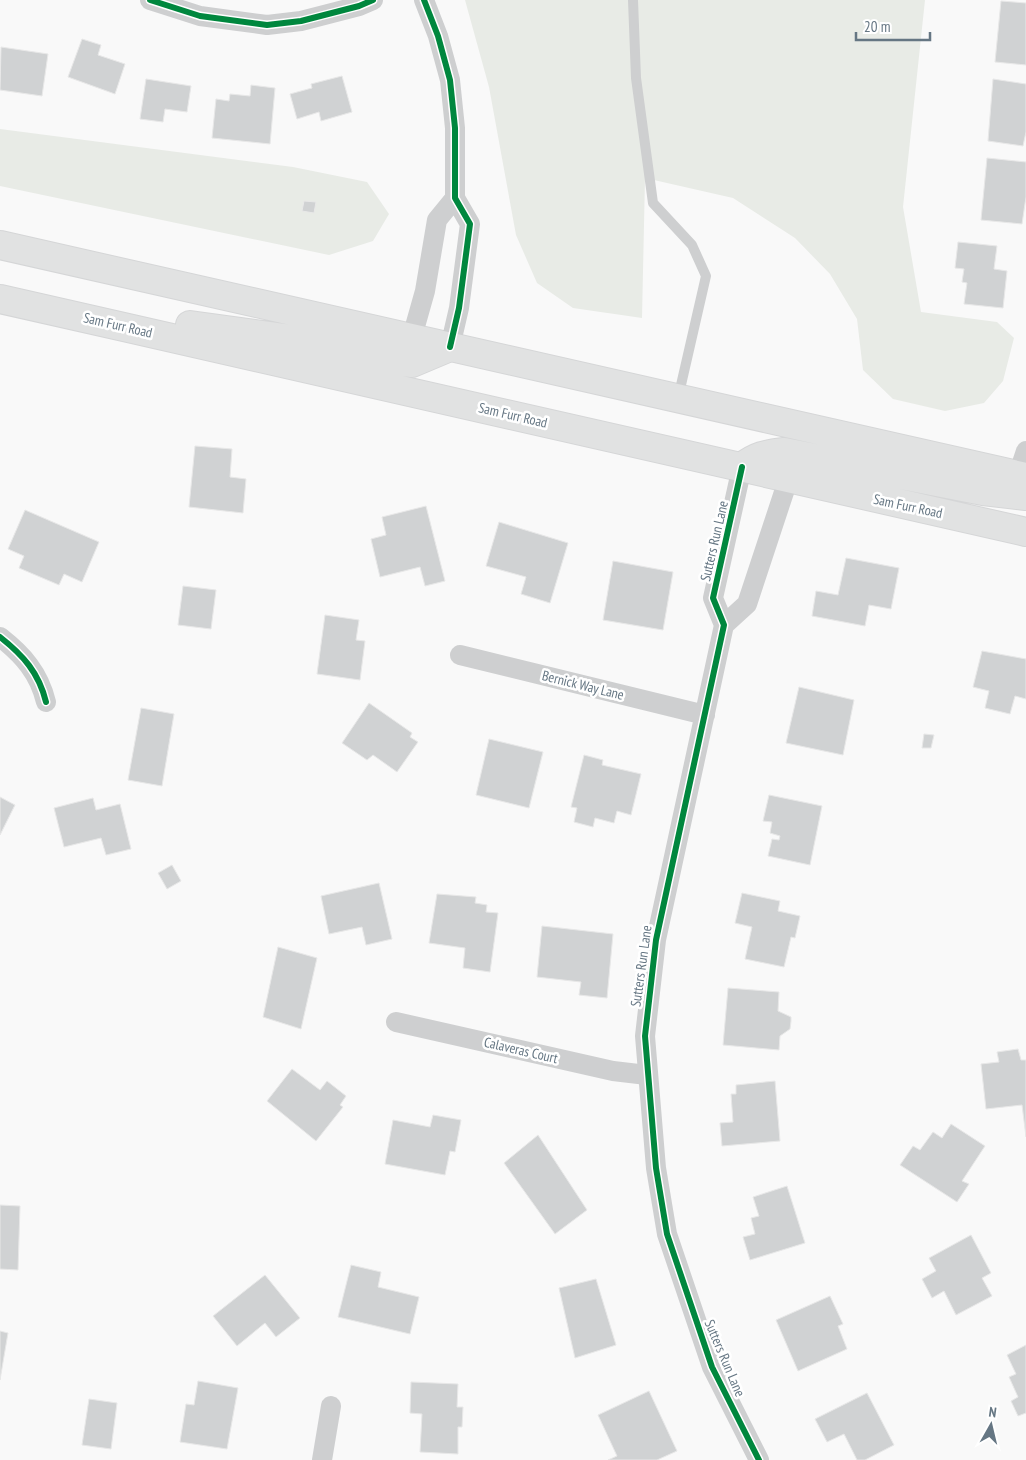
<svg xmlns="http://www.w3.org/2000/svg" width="1026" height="1460" viewBox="0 0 1026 1460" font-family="'PT Sans Narrow',sans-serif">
  <rect width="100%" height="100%" fill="#f9f9f9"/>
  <!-- green -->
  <path fill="#e8ebe6" d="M465 0H925L903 207 921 312 997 322 1014 338 1003 381 984 403 945 411 893 399 863 370 857 319 830 274 795 238 733 198 645 178 642 318 573 308 537 283 516 235 489 87Z
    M0 129 293 167 367 182 389 214 373 241 329 255 0 186Z"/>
  <!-- building -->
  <path fill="#d0d2d3" stroke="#e8e8e8" d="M1001 1 1026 3V65L995 62Z
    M82 39 101 45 98 55 125 64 115 94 68 77Z
    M1 47 48 54 42 96 0 90Z
    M342 76 352 112 321 121 319 112 297 119 290 94 312 88 311 84Z
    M146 79 191 86 187 112 165 109 163 122 140 119Z
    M993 79 1026 84V132L1023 146 988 141Z
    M251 85 275 88 270 144 212 138 216 99 229 101 230 94 250 96Z
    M987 158 1026 162V197L1022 224 981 220Z
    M304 201 316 202 314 213 302 211Z
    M958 242 997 246 994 269 1007 271 1003 308 964 304 967 283 962 282 964 269 955 268Z
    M195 446 232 449 230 477 246 479 243 513 189 507Z
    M426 506 445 581 425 586 420 567 380 577 371 539 386 535 382 517Z
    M25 510 99 542 82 582 64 574 59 585 19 568 24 556 8 549Z
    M499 522 568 543 550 603 521 594 526 577 486 566Z
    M846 558 899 568 891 609 869 605 865 626 812 616 816 591 838 595Z
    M613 561 673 572 663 630 603 620Z
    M183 586 216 590 211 629 178 625Z
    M325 615 359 620 356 640 365 641 360 680 317 674Z
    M982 651 1026 659V699L1015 696 1010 714 985 708 989 691 973 687Z
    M799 687 854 700 843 755 786 743Z
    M369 703 412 733 410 737 418 742 397 772 373 755 367 760 342 743Z
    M141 708 174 714 162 786 128 780Z
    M924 734 934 735 931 748H922Z
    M489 739 543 752 529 808 476 795Z
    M584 755 603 760 602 765 641 774 631 815 617 811 614 823 595 818 593 827 574 822 577 808 571 807Z
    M769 795 822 806 810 865 768 856 772 839 779 840 780 836 770 833 772 822 763 821Z
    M0 797 15 805 0 835Z
    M93 798 96 810 120 804 131 849 106 855 101 838 64 847 54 808Z
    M172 865 181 881 167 889 158 873Z
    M379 883 392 939 366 945 362 927 329 934 321 896Z
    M742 893 780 901 778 911 800 916 795 938 791 937 784 967 745 959 752 927 735 923Z
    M437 894 476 897 475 903 487 905 486 912 498 913 490 972 463 968 465 948 429 943Z
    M542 926 613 934 607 998 579 995 581 982 537 977Z
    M278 947 317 958 301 1029 263 1017Z
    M728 988 779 992 778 1011 791 1017V1021L790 1029 780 1036 779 1050 723 1045Z
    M1018 1049 1021 1060H1026V1137L1022 1105 986 1109 981 1064 999 1062 997 1052Z
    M292 1069 320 1090 327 1081 346 1096 340 1105 343 1107 316 1141 267 1101Z
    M775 1081 780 1141 722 1146 720 1123 733 1122 731 1094H736V1085Z
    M433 1115 461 1120 455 1152 450 1151 445 1175 385 1164 393 1120 430 1127Z
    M951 1124 985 1146 962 1181 969 1184 957 1202 900 1165 913 1146 920 1150 933 1132 942 1138Z
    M538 1135 587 1210 555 1234 504 1163Z
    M787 1186 805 1243 750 1260 743 1237 755 1234 751 1218 759 1216 753 1197Z
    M0 1205 20 1206 18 1270 0 1269Z
    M971 1235 991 1273 982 1278 992 1296 956 1315 944 1291 932 1298 922 1279 936 1271 929 1258Z
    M351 1265 381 1272 378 1287 419 1297 410 1334 338 1317Z
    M265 1275 300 1318 276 1337 265 1323 237 1346 213 1316Z
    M596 1279 616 1345 575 1358 559 1288Z
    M830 1296 843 1324 838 1326 847 1349 798 1371 776 1320Z
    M0 1331 8 1333 0 1380Z
    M1026 1345V1413L1018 1416 1011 1401 1018 1397 1009 1377 1016 1374 1007 1355Z
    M198 1381 238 1388 227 1449 180 1442 186 1404 194 1405Z
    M411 1382 458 1384 457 1407H463L462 1427H458V1454L420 1452 422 1414 410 1413Z
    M649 1391 677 1451 657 1460H608L617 1456 598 1415Z
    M867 1393 894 1445 865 1460H857L844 1434 827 1442 815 1419Z
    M89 1399 117 1403 111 1449 82 1445Z"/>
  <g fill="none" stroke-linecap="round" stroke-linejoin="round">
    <!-- primary casing -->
    <g stroke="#d5d6d7" stroke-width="30">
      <path id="primary" d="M0 245 1026 477
        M0 299C342 376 683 457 1026 532
        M190 325 292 339 394 361 412 363 450 347
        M742 467C756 456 766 454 784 452L983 491 1026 496"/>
    </g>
    <!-- lane -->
    <path stroke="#cecfd0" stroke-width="10" d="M633 0 636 78 653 203 692 245 706 276 678 398"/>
    <!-- street -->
    <path stroke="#cecfd0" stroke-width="20" d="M150 0 200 16 267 25 301 21 359 6 373 0
      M424 0 438 36 450 80 455 128V198L470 224 459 308 450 347
      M412 337 425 291 437 220 455 198
      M742 467 713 598 724 625 656 940 645 1036 656 1168 667 1234 712 1367 759 1460
      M1018 475 1026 451
      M724 625 747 604 788 480
      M0 637C23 655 39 673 46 702
      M460 655 705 715
      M396 1022 613 1071 647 1075
      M322 1460 331 1406"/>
    <!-- primary -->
    <use href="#primary" stroke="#e1e2e2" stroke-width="28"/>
    <!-- cycleway casing -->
    <g stroke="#fff" stroke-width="9">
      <path id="cycleway" d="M150 0 200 16 267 25 301 21 359 6 373 0
        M424 0 438 36 450 80 455 128V198L470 224 459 308 450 347
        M742 467 713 598 724 625 656 940 645 1036 656 1168 667 1234 712 1367 759 1460
        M0 637C23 655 39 673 46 702"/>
    </g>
    <!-- cycleway -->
    <use href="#cycleway" stroke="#00873e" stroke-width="6"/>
  </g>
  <g text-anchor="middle" stroke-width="5" stroke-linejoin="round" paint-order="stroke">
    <!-- street labels -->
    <g font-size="14" fill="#657683" stroke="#fff">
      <text transform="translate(118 325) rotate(13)" y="5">Sam Furr Road</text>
      <text transform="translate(513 415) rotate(13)" y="5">Sam Furr Road</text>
      <text transform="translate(908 506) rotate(12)" y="5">Sam Furr Road</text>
      <text transform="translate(714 541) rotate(-77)" y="5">Sutters Run Lane</text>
      <text transform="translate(583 685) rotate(14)" y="5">Bernick Way Lane</text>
      <text transform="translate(641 966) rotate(-82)" y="5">Sutters Run Lane</text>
      <text transform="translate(521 1050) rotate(13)" y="5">Calaveras Court</text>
      <text transform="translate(725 1358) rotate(67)" y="5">Sutters Run Lane</text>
    </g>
  </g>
  <!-- north arrow -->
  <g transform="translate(991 1425) rotate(8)" stroke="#ffffff" stroke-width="4" paint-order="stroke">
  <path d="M0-4L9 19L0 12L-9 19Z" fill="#657683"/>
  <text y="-8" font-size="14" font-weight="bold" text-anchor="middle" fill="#657683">N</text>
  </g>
  <!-- scale -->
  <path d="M856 32v8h74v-8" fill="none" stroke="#657683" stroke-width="2.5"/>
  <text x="864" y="32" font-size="15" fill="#657683" stroke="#ffffff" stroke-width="4" paint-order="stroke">20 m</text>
</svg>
